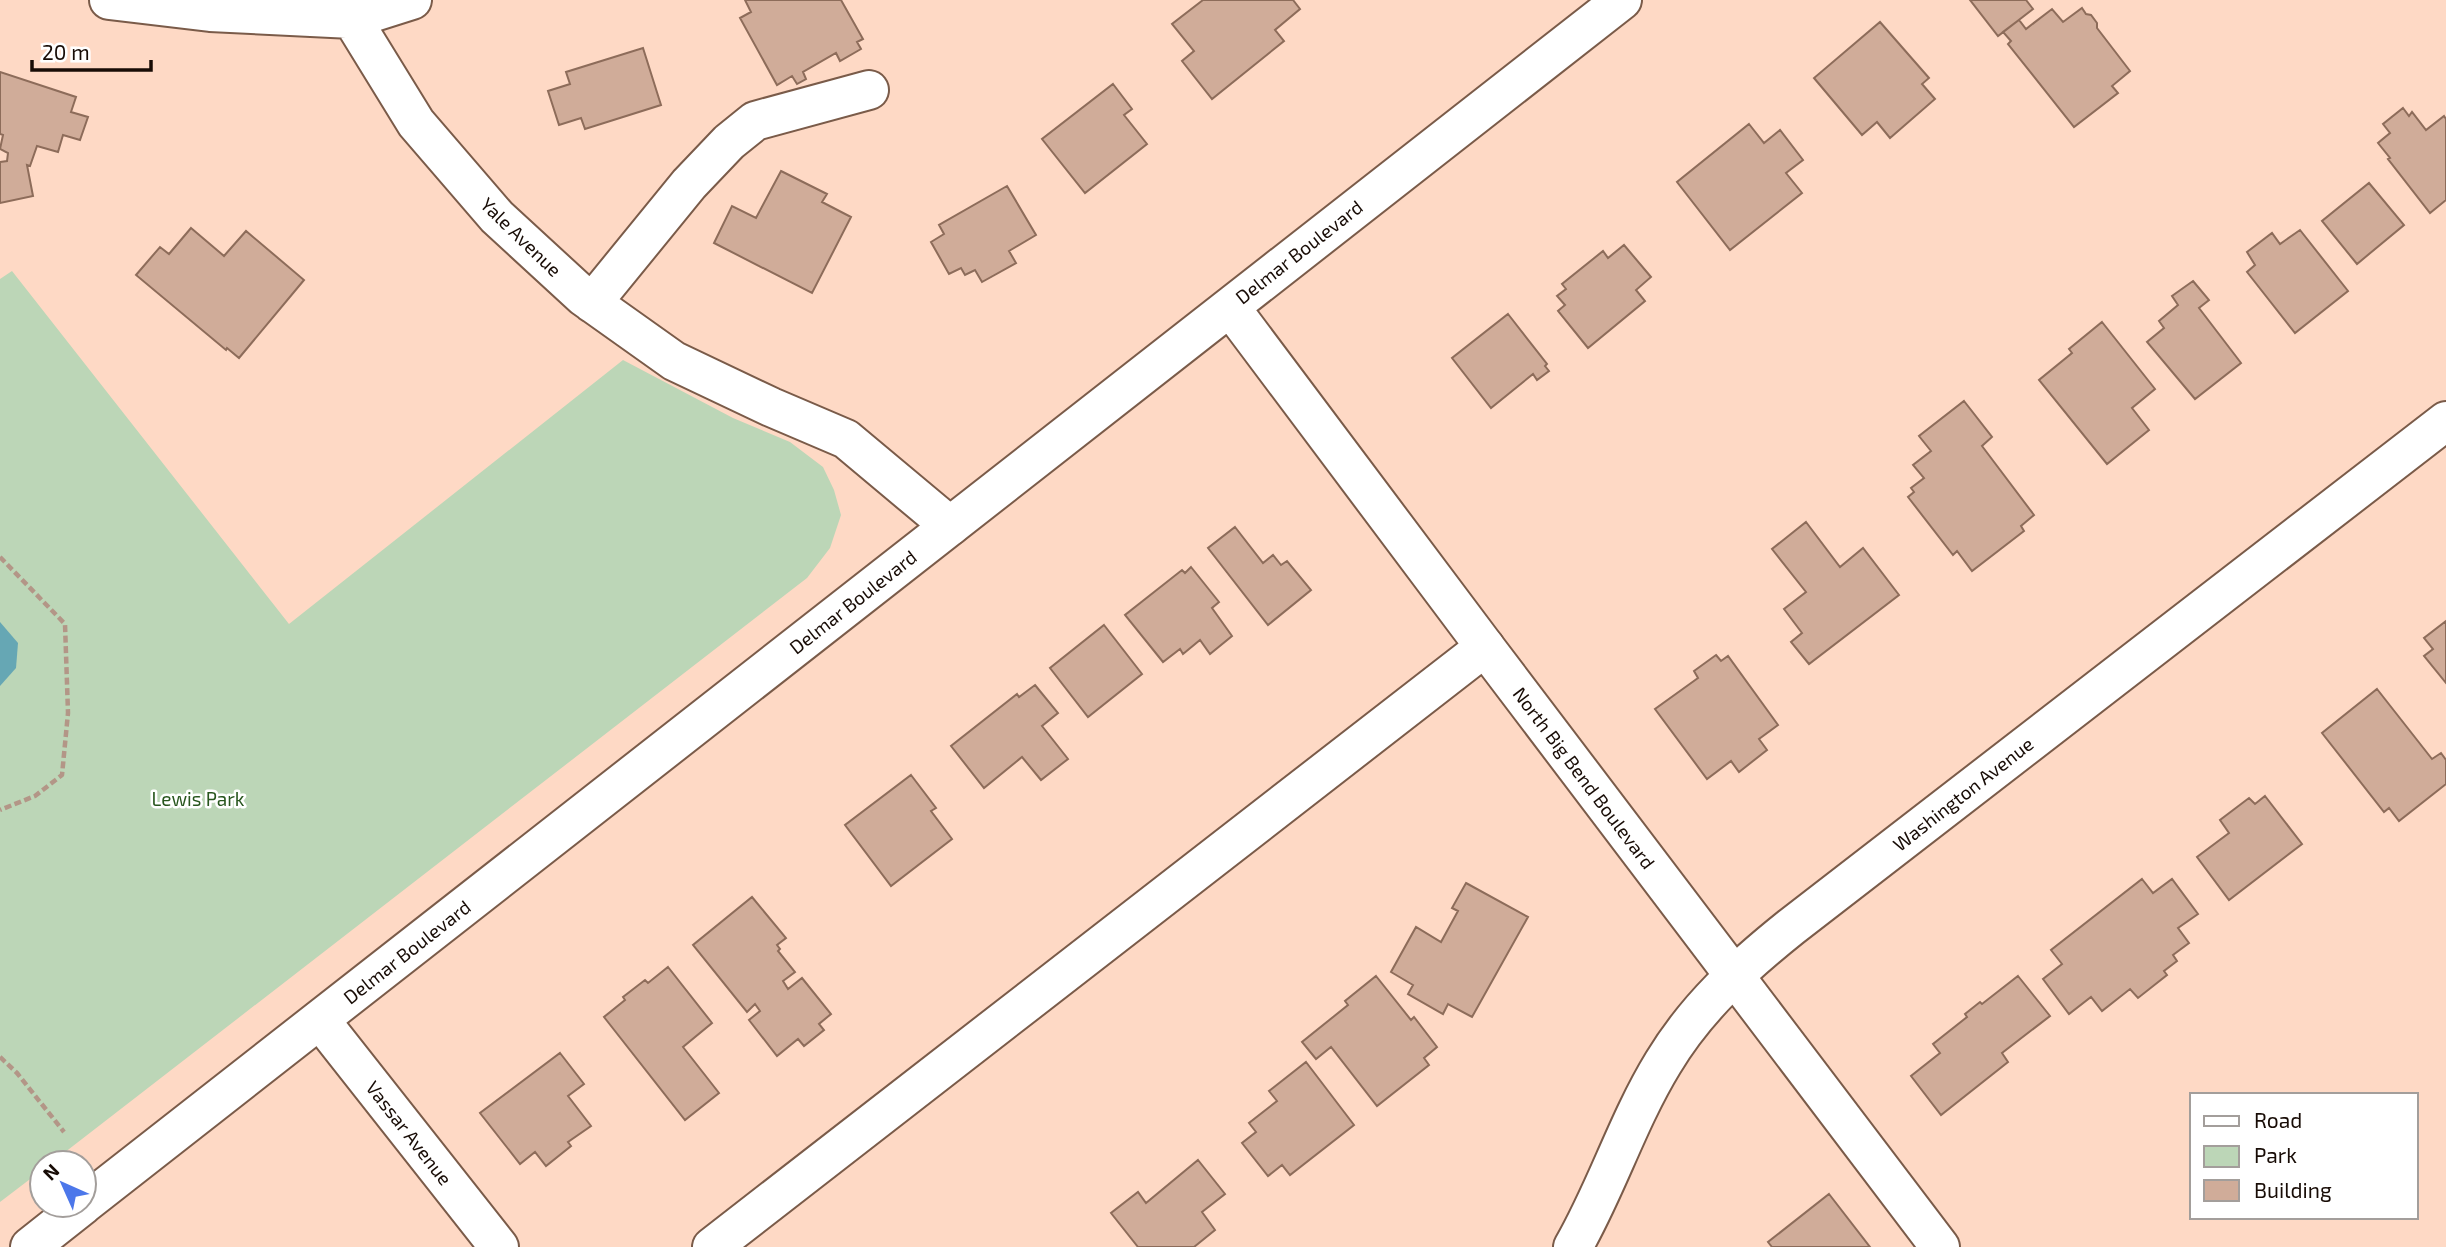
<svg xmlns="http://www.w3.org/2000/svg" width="2446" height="1247" viewBox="0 0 2446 1247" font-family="'Exo 2',sans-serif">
  <rect width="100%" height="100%" fill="#fed9c5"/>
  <!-- green -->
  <path fill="#bcd6b7" d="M12 271 289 624 623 360 733 418 790 442 823 467 834 490 841 515 830 548 807 578 51 1163H42V1170L0 1202V279Z"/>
  <!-- water -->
  <path fill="#66a7b4" d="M0 622 18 643 16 668 0 686Z"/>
  <!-- building -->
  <path fill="#d0ac99" stroke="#8d6c5a" stroke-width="2" d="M745 0H841L863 39 857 42 861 49 840 61 836 53 803 72 806 79 797 84 792 76 777 85 740 18 751 12Z
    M1203 0H1293L1300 9 1275 30 1284 41 1212 99 1182 61 1194 51 1172 24Z
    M1970 0H2026L2033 9 1998 36Z
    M2082 8 2086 14 2091 15 2097 23V28L2130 71 2112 86 2118 93 2074 127 2008 44 2011 41 2003 32 2019 20 2026 29 2052 9 2063 22Z
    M1880 22 1929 78 1922 84 1935 99 1890 138 1877 122 1862 135 1814 78Z
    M643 48 661 105 585 129 581 118 559 125 548 91 570 84 566 72Z
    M0 72 76 97 71 112 88 117 80 140 63 135 58 152 37 146 30 166 27 165 33 196 0 203V162L7 161 8 153 0 149 3 135 0 134Z
    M1113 84 1132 109 1124 115 1147 144 1085 193 1042 139Z
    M2403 108 2409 116 2412 112 2426 130 2444 116 2446 119V200L2430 213 2388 159 2390 158 2378 143 2390 133 2383 124Z
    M1749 124 1764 143 1780 130 1803 160 1786 173 1802 193 1730 250 1677 182Z
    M781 171 827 194 822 202 851 217 812 293 714 243 732 206 756 218Z
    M2369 183 2404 225 2357 264 2322 221Z
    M1007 186 1036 235 1009 251 1016 263 982 282 975 270 965 275 961 268 949 274 931 242 944 234 939 225Z
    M191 228 224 256 246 231 304 280 239 358 227 348 226 350 136 275 160 247 169 254Z
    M2300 230 2348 291 2295 333 2247 272 2255 265 2247 252 2272 233 2280 244Z
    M1624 245 1651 277 1636 290 1645 301 1588 348 1558 311 1565 305 1557 296 1566 289 1562 284 1603 251 1608 258Z
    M2193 281 2209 300 2199 308 2241 363 2195 399 2147 342 2164 328 2159 321 2178 305 2172 296Z
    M1508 314 1547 364 1545 366 1549 371 1537 380 1533 374 1491 408 1452 358Z
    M2102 322 2155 389 2132 408 2149 430 2107 464 2039 380 2072 353 2069 349Z
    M1964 401 1992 437 1982 446 2034 515 2021 526 2024 531 1972 571 1957 551 1953 555 1908 497 1914 492 1911 488 1924 478 1913 465 1931 451 1919 436Z
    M1806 522 1840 567 1863 548 1899 595 1809 664 1791 642 1802 633 1784 609 1806 592 1772 549Z
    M1235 527 1263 563 1273 555 1281 565 1287 561 1311 590 1268 625 1208 548Z
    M1191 567 1219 602 1212 608 1232 636 1210 654 1200 640 1183 654 1180 649 1163 662 1125 615 1182 570 1185 573Z
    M2446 621V683L2424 656 2433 649 2424 638Z
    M1104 625 1142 674 1088 717 1050 668Z
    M1716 655 1721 661 1728 656 1778 725 1759 739 1767 750 1739 772 1731 761 1707 779 1655 709 1698 678 1694 671Z
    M1035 685 1058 713 1042 726 1068 759 1041 780 1022 757 984 788 951 746 1017 694 1019 697Z
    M2377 689 2432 759 2441 753 2446 760V784L2399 821 2389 808 2384 812 2322 733Z
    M911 775 936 808 931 811 952 839 891 886 845 825Z
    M2265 796 2302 844 2229 900 2197 857 2229 833 2220 820 2249 798 2255 804Z
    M2142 879 2153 893 2172 879 2198 914 2178 928 2189 943 2173 955 2177 961 2164 971 2167 975 2138 998 2130 989 2102 1011 2091 997 2069 1014 2043 979 2062 964 2051 950Z
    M1466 883 1528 917 1472 1017 1448 1004 1443 1014 1408 994 1413 985 1391 972 1416 927 1441 942 1458 911 1452 908Z
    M752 897 786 938 777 945 780 949 778 951 795 972 783 981 788 989 802 978 831 1014 819 1024 824 1030 804 1046 798 1039 777 1056 749 1020 760 1011 755 1004 747 1012 693 945Z
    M668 967 712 1023 683 1047 719 1093 685 1120 604 1017 625 1000 623 997 645 980 648 983Z
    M1376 976 1411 1020 1414 1017 1437 1047 1424 1058 1429 1065 1377 1106 1331 1047 1316 1059 1302 1042 1348 1005 1345 1001Z
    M2018 976 2050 1016 2002 1053 2008 1062 1941 1115 1911 1076 1940 1053 1933 1044 1967 1017 1965 1014 1980 1002 1982 1004Z
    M560 1053 584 1084 568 1096 591 1126 568 1142 571 1146 546 1166 535 1152 520 1164 480 1113Z
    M1306 1062 1354 1125 1290 1175 1282 1165 1268 1176 1242 1143 1256 1132 1249 1123 1277 1101 1269 1091Z
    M1198 1160 1225 1194 1202 1212 1215 1230 1194 1247H1138L1111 1213 1138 1192 1146 1203Z
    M1829 1194 1870 1247H1772L1768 1242Z"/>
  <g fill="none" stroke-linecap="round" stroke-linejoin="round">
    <!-- minor casing -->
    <g stroke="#7a5b49" stroke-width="42">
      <path id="minor" d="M109 0 210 12 352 19 416 123 497 217 584 297 674 361 771 407 846 439 950 526
        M346 0 352 19 412 0
        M592 303 689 184 729 142 755 121 869 90
        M320 1020 499 1247
        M712 1247 1485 647
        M1573 1247C1607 1188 1627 1122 1663 1063 1696 1008 1741 967 1791 927L2446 421"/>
    </g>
    <!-- major casing -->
    <g stroke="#7a5b49" stroke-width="42">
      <path id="major" d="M1230 307 1485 647 1940 1247
        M84 1204 1622 0
        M30 1247 83 1205"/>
    </g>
    <!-- path -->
    <path stroke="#b39687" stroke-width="4.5" stroke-dasharray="7 3.5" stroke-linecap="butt" d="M0 557 65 624 68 713 62 775 35 796 0 810
      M0 1057 17 1073 64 1132"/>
    <!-- minor -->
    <use href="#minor" stroke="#fff" stroke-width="38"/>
    <!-- major -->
    <use href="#major" stroke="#fff" stroke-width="38"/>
  </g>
  <g text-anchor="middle" stroke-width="5" stroke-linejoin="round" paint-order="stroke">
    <!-- street labels -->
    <g font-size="19" fill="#180c06" stroke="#fff">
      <text transform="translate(521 237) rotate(44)" y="7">Yale Avenue</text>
      <text transform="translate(1299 252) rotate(-38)" y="7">Delmar Boulevard</text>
      <text transform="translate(853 602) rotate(-38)" y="7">Delmar Boulevard</text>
      <text transform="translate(1584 778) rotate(53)" y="7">North Big Bend Boulevard</text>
      <text transform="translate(1963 794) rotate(-38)" y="7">Washington Avenue</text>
      <text transform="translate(407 952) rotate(-38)" y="7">Delmar Boulevard</text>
      <text transform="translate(409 1133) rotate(52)" y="7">Vassar Avenue</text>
    </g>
    <!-- park labels -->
    <g font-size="19" fill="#28561e" stroke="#fff">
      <text x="198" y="806">Lewis Park</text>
    </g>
  </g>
  <!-- legend -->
  <rect x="2190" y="1093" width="228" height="126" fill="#ffffff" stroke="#a39e9b" stroke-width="2"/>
  <rect x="2204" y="1116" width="35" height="10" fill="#ffffff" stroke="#a39e9b" stroke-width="2"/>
  <text x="2254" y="1128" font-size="21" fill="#180c06">Road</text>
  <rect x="2204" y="1146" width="35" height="21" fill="#bcd6b7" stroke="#a39e9b" stroke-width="2"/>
  <text x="2254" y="1163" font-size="21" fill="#180c06">Park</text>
  <rect x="2204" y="1180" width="35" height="21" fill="#d0ac99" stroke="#a39e9b" stroke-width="2"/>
  <text x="2254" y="1198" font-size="21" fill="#180c06">Building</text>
  <!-- north arrow -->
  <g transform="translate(63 1184) rotate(315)"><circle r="33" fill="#ffffff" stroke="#a39e9b" stroke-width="2"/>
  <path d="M0-5L12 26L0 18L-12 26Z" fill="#4c77ea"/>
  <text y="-10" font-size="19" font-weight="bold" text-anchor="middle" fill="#180c06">N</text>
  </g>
  <!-- scale -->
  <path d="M32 60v10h119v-10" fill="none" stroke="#180c06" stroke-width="3.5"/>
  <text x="42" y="60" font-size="21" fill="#180c06" stroke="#ffffff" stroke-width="5" paint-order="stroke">20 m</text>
</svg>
